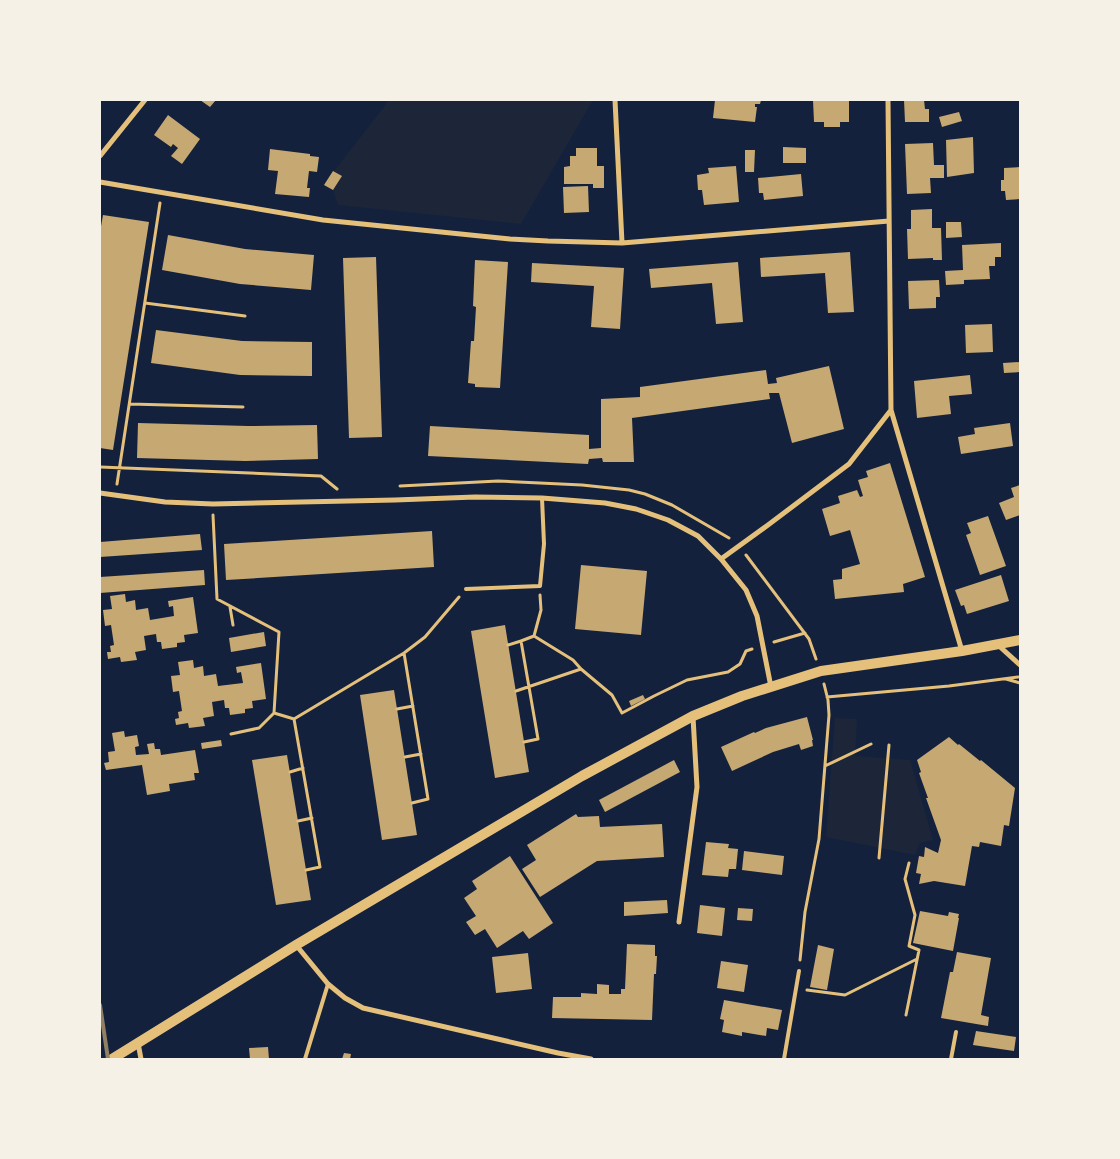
<svg xmlns="http://www.w3.org/2000/svg" width="1120" height="1159" viewBox="0 0 1120 1159" font-family="'PT Sans Narrow',sans-serif">
  <rect width="100%" height="100%" fill="#14213d"/>
  <!-- green -->
  <path fill="#1d2539" d="M388 100H593L521 224 338 205 333 190 342 176 334 171 384 107Z
    M835 718 857 719 855 756 910 760 933 840 920 843 915 855 826 837Z"/>
  <!-- building -->
  <path fill="#c6a872" d="M200 100H216L210 107Z
    M715 100H761L760 104H755V107H757L755 122 713 118Z
    M813 100H849V122H840V127H824V122H814Z
    M904 100H924L925 109H929V122H905Z
    M959 112 962 121 942 127 939 117Z
    M168 115 200 139 182 164 171 156 178 148 173 144 171 147 154 135Z
    M973 137 974 173 947 177 946 140Z
    M933 143 934 165H944V178H930L931 193 907 194 905 144Z
    M783 147 806 148V163H783Z
    M576 148H597V166H604V188H593V184H564V167L570 166V156H576Z
    M270 149 310 154V156L319 157 317 172 309 171 307 188H310L309 197 275 194 278 171 268 170Z
    M745 150H755L754 172H745Z
    M736 166 739 202 704 205 702 190H698L697 175 709 173 708 168Z
    M1020 167V199L1006 200 1005 191H1001V180H1004V168Z
    M333 171 342 176 333 190 324 185Z
    M801 174 803 196 764 200 763 193H759L758 178Z
    M588 186 589 212 564 213 563 187Z
    M932 209V228H941L942 260H933V258L908 259 907 229H911V210Z
    M103 215 149 222 113 450 100 448V232Z
    M946 222H961L962 237 946 238Z
    M168 235 245 249 314 255 311 290 240 284 162 270Z
    M1001 243V257H995V266H989L990 279 964 280V284L946 285 945 271 963 270 962 245Z
    M850 252 854 312 828 313 825 273 761 277 760 258Z
    M376 257 382 437 349 438 343 258Z
    M475 260 508 262 500 388 475 387V384L468 383 471 341H474L476 307 473 306Z
    M738 262 743 322 716 324 712 283 651 288 649 269Z
    M532 263 624 268 620 329 591 327 594 286 531 282Z
    M939 280 940 297H936V308L909 309 908 281Z
    M992 324 993 352 966 353 965 325Z
    M156 330 242 341 312 342V376L240 375 151 363Z
    M1020 362V372L1004 373 1003 363Z
    M829 366 844 429 792 443 779 393H769L770 399 632 418 634 462H603L602 458 589 459 588 464 428 456 430 426 589 435V449L601 448V399L640 397V387L766 370 768 384 777 383 776 378Z
    M970 375 972 394 949 396 951 414 917 418 914 381Z
    M138 423 248 426 317 425 318 459 245 461 137 458Z
    M1010 423 1013 446 961 454 958 437 975 434 974 428Z
    M890 463 925 577 903 584 904 592 835 599 833 580 842 579V569L860 564 850 530 830 536 822 509 840 503 838 496 857 490 860 497 863 496 858 480 868 477 866 471Z
    M1020 485V515L1006 520 999 503 1014 497 1011 488Z
    M988 516 1006 566 980 575 966 535 971 533 967 523Z
    M432 531 434 567 226 580 224 544Z
    M200 534 202 550 100 557V542Z
    M581 565 647 571 641 635 575 629Z
    M204 570 205 585 100 593V577Z
    M1001 575 1009 601 967 614 964 605 961 606 955 590Z
    M125 594 126 602 135 600 136 610 148 608 150 620 174 616 173 606 169 607 168 601 193 597 198 633 184 635 185 642 177 643V647L162 649 161 642H157L156 634 144 636 146 650 135 652 137 660 121 662 120 657 108 659 107 652H111L110 646 114 645 111 625 105 626 103 610 112 609 110 596Z
    M505 625 529 772 495 778 471 631Z
    M264 632 266 646 231 652 229 638Z
    M193 660 194 668 203 666 204 676 216 674 218 686 243 683 241 672 237 673 236 667 261 663 266 699 252 701 253 708 245 709V713L230 715 229 708H225L224 700 212 702 214 716 203 718 205 726 189 728 188 723 176 725 175 719 179 718 178 712 182 711 179 691 173 692 171 676 180 675 178 662Z
    M394 690 417 835 382 840 360 695Z
    M643 695 645 699 631 706 629 701Z
    M807 717 813 740H812L813 746 801 750 799 744 773 752 732 771 721 747 754 732 755 733 766 728Z
    M124 731 125 737 137 735 139 746 135 747 136 755 149 754 147 744 154 743 155 749H160L161 755 195 750 199 773H194L195 780 169 784 170 791 147 795 142 765 106 770 104 763 109 762 108 752 115 751 112 733Z
    M949 737 958 745 959 744 980 761 981 760 1015 788 1009 826 1004 825 1001 846 980 842 979 847 972 846 965 886 934 881 919 884 921 874 916 873 919 856 924 857 925 847 938 853 941 840 926 798H928L919 773 921 772 917 760Z
    M221 740 222 746 202 749 201 743Z
    M287 755 311 900 276 905 252 760Z
    M674 760 680 772 605 812 599 800Z
    M576 814 578 817 599 816 600 827 662 824 664 857 597 861 540 897 522 869 536 860 527 845Z
    M706 842 729 844 728 848 738 849 736 869H729L728 877 702 875Z
    M744 851 784 856 782 875 742 870Z
    M510 856 553 923 529 939 523 931 497 948 485 929 475 935 466 922 476 916 464 898 477 889 472 881Z
    M667 900 668 913 624 916V902Z
    M700 905 725 908 722 936 697 933Z
    M738 908 753 909 752 921 737 920Z
    M920 911 948 916 949 912 959 914 958 918H959L953 951 913 943Z
    M627 944 655 945V956H657L656 974H654L652 1020 552 1018 553 997H581V993L597 994V984L609 985V994H621V989H625Z
    M818 945 834 949 827 990 810 987Z
    M957 952 991 958 981 1015 989 1017 988 1026 941 1018 950 972H953Z
    M528 953 532 989 496 993 492 957Z
    M721 961 748 965 744 992 717 988Z
    M724 1000 782 1010 778 1030 767 1028 766 1036 742 1032V1036L722 1032 724 1020 720 1019Z
    M976 1031 1016 1037 1014 1051 973 1045Z
    M268 1047 269 1059H250L249 1048Z
    M344 1053 351 1054 350 1059H342Z"/>
  <g fill="none" stroke-linecap="round" stroke-linejoin="round">
    <!-- path -->
    <path stroke="#e5c07b" stroke-width="3" d="M145 303 245 316
      M130 404 243 407
      M100 467 321 476 337 489
      M117 484 160 203
      M400 486 498 481 582 485 629 490 645 494 672 505 729 538
      M213 515 217 599 279 632 274 713 259 728 231 734
      M746 555 809 639 816 659
      M230 607 233 625
      M534 636 573 660 581 669 612 695 622 713 654 696 687 680 728 672 740 664 746 651 752 649
      M534 636 541 610 540 595
      M774 642 805 633
      M508 645 521 641
      M404 653 428 799 412 803
      M1006 679 1020 683
      M516 691 581 669
      M827 697 949 686 1018 677
      M397 709 413 706
      M274 713 294 719
      M524 742 538 739 521 641 534 636
      M405 757 421 754
      M825 766 871 744
      M290 772 303 768
      M298 821 312 818
      M879 858 889 745
      M306 870 320 867 294 719 404 653 425 637 459 597
      M800 960 805 912 819 839 829 715 828 700 824 684
      M807 990 845 995 917 959
      M906 1015 919 950 909 946 915 915 905 879 909 863"/>
    <!-- service -->
    <path stroke="#e5c07b" stroke-width="4" d="M466 589 540 586 544 544 542 498
      M305 1059 328 984
      M784 1059 799 971
      M951 1059 956 1032"/>
    <!-- minor -->
    <path stroke="#e5c07b" stroke-width="5" d="M615 100 622 243
      M888 100 891 410 962 651
      M100 156 145 100
      M100 182 323 220 510 239 548 241 622 243 889 221
      M100 493 165 502 213 504 395 500 475 497 542 498 605 503 636 509 668 520 698 536 721 559 746 590 757 616 771 687
      M721 559 768 525 849 464 891 410
      M998 645 1020 665
      M679 922 697 787 693 717
      M296 945 328 984 345 998 363 1008 558 1053 591 1059
      M138 1043 141 1059"/>
    <!-- secondary -->
    <path stroke="#e5c07b" stroke-width="10" d="M112 1059 296 945 582 776 693 716 742 696 821 671 962 651 1020 640"/>
    <!-- rail -->
    <path stroke="#918062" stroke-width="4" d="M100 1005 108 1059"/>
  </g>
  <!-- border -->
  <rect width="1120" height="1159" fill="none" stroke="#f6f1e7" stroke-width="202"/>
</svg>
